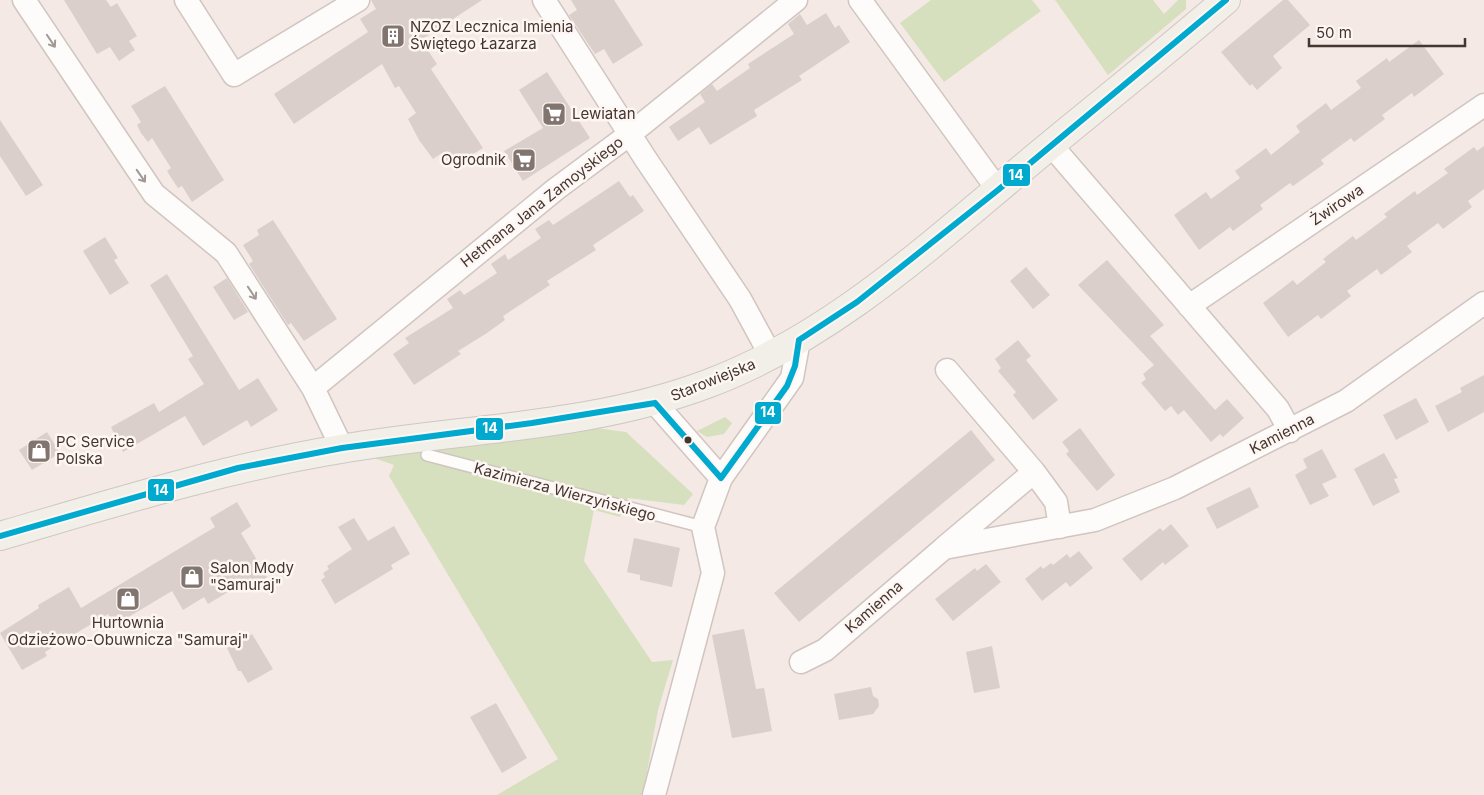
<svg xmlns="http://www.w3.org/2000/svg" width="1484" height="795" viewBox="0 0 1484 795" font-family="Inter,sans-serif">
  <rect width="100%" height="100%" fill="#f4e9e4"/>
  <!-- green -->
  <path fill="#d6e0be" d="M931 0H1032L1041 11 944 82 900 23Z
    M1055 0H1153L1164 14 1178 0H1186V9L1108 75Z
    M725 417 732 423 724 434 707 437 697 431Z
    M596 428 626 432 693 494 684 505 628 498 620 517 594 510 584 561 652 662 673 660 658 710 643 795H497L558 759 389 476 394 465 368 456Z"/>
  <!-- building -->
  <path fill="#dacfca" d="M64 0H106L111 7 117 3 137 36 129 41 135 50 119 61 110 47 97 54Z
    M371 0H482L421 40 437 64 431 69 483 148 452 167 442 153 433 159 419 140 408 119 416 113 399 86 395 88 382 64 294 124 274 94 368 32 360 19 376 9Z
    M571 0H614L643 45 613 64 604 49 595 54 569 15 577 10Z
    M1283 0H1288L1310 25 1273 56 1282 68 1257 90 1252 84 1250 86 1221 52Z
    M826 13 835 28 839 25 850 42 799 76 802 80 754 110 757 116 710 145 699 127 678 141 669 127 705 102 700 94 712 84 717 91 750 68 748 64 794 34 788 24 800 14 807 25Z
    M1419 40 1444 74 1414 97 1412 93 1382 115 1385 119 1354 142 1351 138 1321 160 1324 164 1293 186 1290 183 1260 205 1263 209 1233 231 1230 227 1199 250 1174 215 1206 192 1211 199 1240 178 1235 171 1266 148 1271 155 1300 132 1296 126 1326 103 1331 110 1361 88 1356 81 1387 58 1389 62Z
    M547 72 590 138 523 181 504 151 543 128 519 90Z
    M165 86 224 180 192 202 182 186 178 188 172 179 167 171 171 168 152 138 148 142 141 133 137 125 141 122 131 106Z
    M0 120 43 185 26 196 0 156Z
    M1484 146V189L1468 201 1472 207 1443 229 1438 223 1407 246 1412 252 1381 275 1377 269 1347 291 1351 296 1321 319 1318 315 1288 337 1263 303 1293 280 1297 285 1326 262 1323 259 1353 236 1356 240 1371 229 1387 217 1384 214 1415 191 1417 195 1448 173 1444 169 1474 147 1477 151Z
    M619 181 630 197 633 195 644 211 593 245 596 250 547 281 550 285 503 316 505 320 487 333 458 351 461 354 414 385 393 354 409 343 405 338 453 308 447 299 460 290 464 295 497 273 491 264 505 254 508 260 541 238 535 229 549 220 553 225Z
    M273 220 337 319 304 341 291 323 288 325 249 264 253 261 243 245 259 235 257 230Z
    M105 237 118 258 114 260 129 283 110 295 83 251Z
    M1107 260 1164 325 1150 336 1215 410 1227 399 1244 418 1223 437 1220 434 1211 442 1184 410 1178 415 1171 406 1165 411 1141 383 1146 379 1143 374 1154 365 1078 285Z
    M1026 267 1050 295 1033 309 1010 281Z
    M167 274 239 390 258 378 278 410 251 427 247 420 203 446 185 416 123 452 111 427 154 403 159 412 204 384 188 359 193 356 150 285Z
    M227 278 248 312 234 320 213 287Z
    M1018 340 1031 356 1026 360 1058 400 1033 420 1013 395 1016 392 998 371 1001 368 995 359Z
    M1484 375V412L1448 432 1435 406 1462 392 1460 388Z
    M1416 398 1429 422 1396 440 1383 415Z
    M1080 428 1115 475 1097 491 1066 454 1069 451 1062 442Z
    M971 430 995 460 799 622 774 593Z
    M47 432 60 453 32 470 19 450Z
    M1322 449 1337 477 1322 484 1329 496 1310 505 1295 475 1307 468 1303 459Z
    M1384 453 1398 478 1394 479 1400 492 1373 506 1354 469Z
    M1250 487 1259 507 1217 529 1206 508Z
    M237 502 251 526 241 533 267 577 252 587 248 580 208 604 204 597 183 610 172 591 115 625 108 614 45 652 47 656 22 670 0 633 39 608 38 605 69 587 81 608 215 527 210 518Z
    M354 518 368 541 394 526 410 554 391 565 393 569 335 604 321 580 325 577 323 573 329 569 327 566 352 549 338 527Z
    M1171 524 1189 546 1165 565 1163 562 1141 581 1122 559 1160 528 1163 531Z
    M634 538 680 548 672 587 640 580V575L627 572Z
    M1079 551 1093 568 1070 587 1066 582 1042 601 1025 579 1041 566 1043 569 1051 563 1053 565 1067 554 1070 558Z
    M986 564 1001 582 953 621 935 599 975 568 977 571Z
    M744 629 756 689 764 688 772 731 732 738 712 635Z
    M252 634 273 669 248 683 241 671H238L227 648Z
    M992 646 1000 688 974 693 966 652Z
    M871 687 873 696 878 699 879 706 873 714 839 720 834 694Z
    M496 703 527 758 502 773 470 717Z"/>
  <g fill="none" stroke-linecap="round" stroke-linejoin="round">
    <!-- service casing -->
    <g stroke="#d1c5c0" stroke-width="14">
      <path id="service" d="M427 455 703 527"/>
    </g>
    <!-- minor casing -->
    <g stroke="#d1c5c0" stroke-width="25">
      <path id="minor" d="M24 0 154 194 226 253 313 388 342 448
        M186 0 234 75 358 0
        M544 0 645 158 740 299 771 356
        M860 0 998 190
        M1051 145 1278 409 1290 431
        M1189 306 1484 105
        M947 370 1034 472 1056 502 1060 527
        M313 388 556 189 630 134 796 0
        M655 403 721 478
        M945 547 1034 472
        M801 662 825 650 944 548 1095 520 1175 488 1346 401 1484 303
        M654 795 713 573 703 527 721 478 792 378 799 340"/>
    </g>
    <!-- primary casing -->
    <g stroke="#cec7c4" stroke-width="30">
      <path id="primary" d="M0 536C113 503 225 468 341 449 462 428 590 428 707 384 828 339 926 249 1024 167 1091 111 1160 57 1226 0"/>
    </g>
    <!-- service -->
    <use href="#service" stroke="#fdfcfb" stroke-width="11"/>
    <!-- minor -->
    <use href="#minor" stroke="#fdfcfb" stroke-width="22"/>
    <!-- primary -->
    <use href="#primary" stroke="#f2eee8" stroke-width="28"/>
    <!-- bus-1 casing -->
    <g stroke="#fef6f3" stroke-width="10">
      <path id="bus-1" d="M799 340 857 302 998 190 1226 0
        M655 403 721 478
        M721 478 787 386 795 366 799 340
        M0 536 238 468 342 448 532 423 655 403"/>
    </g>
    <!-- bus-1 -->
    <use href="#bus-1" stroke="#00a9ce" stroke-width="6"/>
  </g>
  <!-- one-way arrows -->
  <defs><path id="oneway-shaft" d="M-6 0H5M1.5-3L5.5 0L1.5 3" fill="none" stroke-width="1.6" stroke-linecap="round" stroke-linejoin="round" transform="scale(1.25)"/></defs>
  <g stroke="#a09996">
    <use href="#oneway-shaft" transform="translate(51 41) rotate(56)"/>
    <use href="#oneway-shaft" transform="translate(141 176) rotate(55)"/>
    <use href="#oneway-shaft" transform="translate(252 293) rotate(57)"/>
  </g>
  <!-- icons -->
  <defs>
    <g id="building-square" transform="scale(1.25)"><rect x="-9" y="-9" width="18" height="18" rx="4" fill="#82756f" stroke="#fef6f3"/><path d="M-4-6H4V6H1V3H-1V6H-4ZM-2.5-4.3h1.7v1.8h-1.7ZM.8-4.3h1.7v1.8H.8ZM-2.5-1h1.7V.8h-1.7ZM.8-1h1.7V.8H.8Z" fill="#fff"/></g>
    <g id="supermarket-square" transform="scale(1.25)"><rect x="-9" y="-9" width="18" height="18" rx="4" fill="#82756f" stroke="#fef6f3"/><path d="M-6-5.5h2.5l.6 2H6L4.5 2H-2.5L-4.4-4H-6ZM-1.5 3.2a1.3 1.3 0 1 0 .1 0ZM3 3.2a1.3 1.3 0 1 0 .1 0Z" fill="#fff"/></g>
    <g id="shop-square" transform="scale(1.25)"><rect x="-9" y="-9" width="18" height="18" rx="4" fill="#82756f" stroke="#fef6f3"/><path d="M-5-2.5h2.3a2.7 3.5 0 0 1 5.4 0H5L5.5 6h-11ZM-1.5-2.5h3a1.5 2.3 0 0 0-3 0Z" fill="#fff"/></g>
  </defs>
  <g fill-rule="evenodd">
    <use href="#building-square" x="393" y="36"/>
    <use href="#supermarket-square" x="554" y="114"/>
    <use href="#supermarket-square" x="524" y="160"/>
    <use href="#shop-square" x="39" y="451"/>
    <use href="#shop-square" x="192" y="577"/>
    <use href="#shop-square" x="128" y="599"/>
  </g>
  <!-- markers -->
  <circle fill="#443630" stroke="#fef6f3" stroke-width="2" cx="688" cy="440" r="4.5"/>
  <g text-anchor="middle" stroke-width="5" stroke-linejoin="round" paint-order="stroke">
    <!-- poi labels -->
    <g font-size="15" fill="#443630" stroke="#fef6f3" text-anchor="start">
      <text x="410" y="32">NZOZ Lecznica Imienia<tspan x="410" dy="17">Świętego Łazarza</tspan></text>
      <text x="572" y="119">Lewiatan</text>
      <text x="506" y="165" text-anchor="end">Ogrodnik</text>
      <text x="56" y="447">PC Service<tspan x="56" dy="17">Polska</tspan></text>
      <text x="210" y="573">Salon Mody<tspan x="210" dy="17">"Samuraj"</tspan></text>
      <text x="128" y="628" text-anchor="middle">Hurtownia<tspan x="128" dy="17">Odzieżowo-Obuwnicza "Samuraj"</tspan></text>
    </g>
    <!-- street labels -->
    <g font-size="15" fill="#443630" stroke="#fef6f3">
      <text transform="translate(542 202) rotate(-38)" y="5">Hetmana Jana Zamoyskiego</text>
      <text transform="translate(1337 205) rotate(-34)" y="5">Żwirowa</text>
      <text transform="translate(713 380) rotate(-22)" y="5">Starowiejska</text>
      <text transform="translate(1282 434) rotate(-27)" y="5">Kamienna</text>
      <text transform="translate(565 492) rotate(15)" y="5">Kazimierza Wierzyńskiego</text>
      <text transform="translate(874 607) rotate(-41)" y="5">Kamienna</text>
    </g>
  </g>
  <g stroke="#fef6f3" stroke-width="2">
    <rect x="1002" y="163" width="29" height="24" rx="5" fill="#00a9ce"/>
    <rect x="754" y="401" width="28" height="24" rx="5" fill="#00a9ce"/>
    <rect x="475" y="417" width="29" height="24" rx="5" fill="#00a9ce"/>
    <rect x="147" y="478" width="28" height="24" rx="5" fill="#00a9ce"/>
  </g>
  <g font-size="14" text-anchor="middle" font-weight="bold" fill="#fff">
    <text x="1016" y="180">14</text>
    <text x="768" y="417">14</text>
    <text x="490" y="433">14</text>
    <text x="161" y="495">14</text>
  </g>
  <!-- scale -->
  <path d="M1309 38v8h156v-8" fill="none" stroke="#443630" stroke-width="2.5"/>
  <text x="1316" y="38" font-size="15" fill="#443630" stroke="#fef6f3" stroke-width="4" paint-order="stroke">50 m</text>
</svg>
